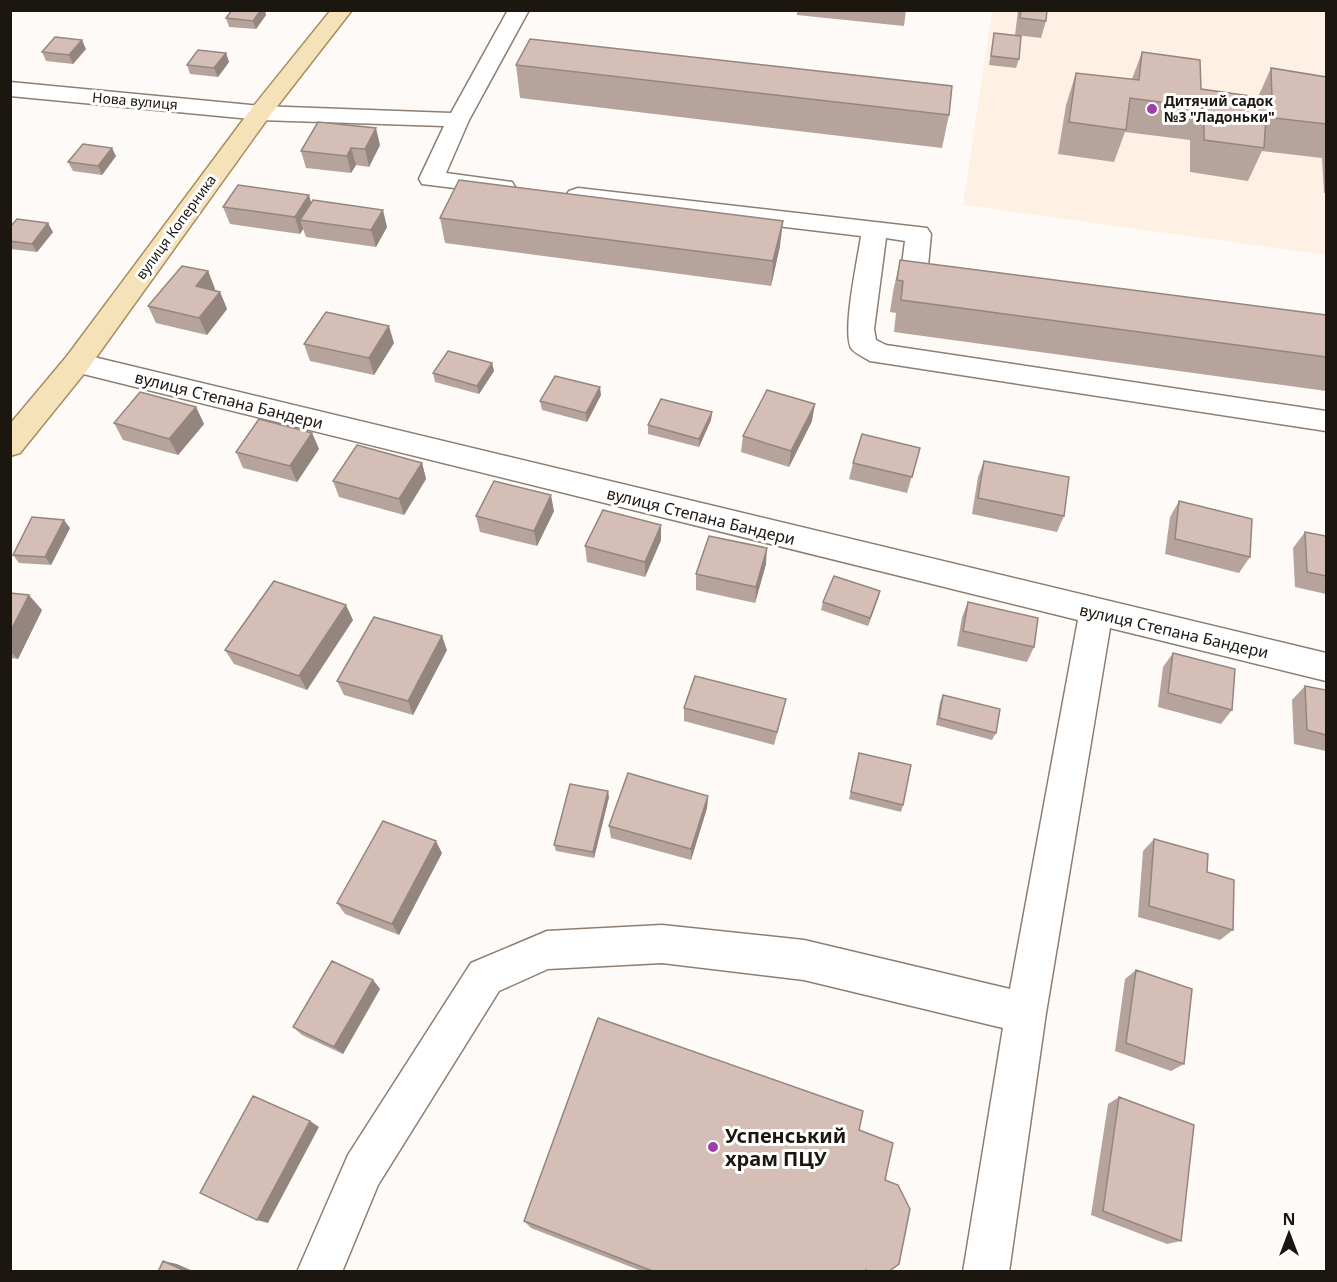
<svg xmlns="http://www.w3.org/2000/svg" width="1337" height="1282" viewBox="0 0 1337 1282" font-family="'Noto Sans',sans-serif">
  <rect width="100%" height="100%" fill="#fefaf7"/>
  <!-- built -->
  <path fill="#fff0e4" d="M1311 10 1326 13V255L963 205 992 11Z"/>
  <g fill="none" stroke-linecap="round" stroke-linejoin="round">
    <!-- minor casing -->
    <g stroke="#8e7e71" stroke-width="3">
      <path id="minor" d="M508 10H529L469 120 446 173 512 182 515 187 512 192 503 194 422 184 419 179 444 126 260 120 10 96V82L260 106 451 113Z
        M578 188 927 228 931 234 928 266 956 271 960 277 956 283 947 286 905 278 901 272 905 241 886 238 874 329 876 340 886 345 1326 411V431L870 361C864 357 855 354 851 348 842 330 858 258 861 236L569 201 566 196 569 191Z
        M77 353 1326 653V681L1110 628 1046 1013 1009 1272H963L1003 1028 804 980 662 963 548 969 499 991 378 1185 342 1272H297L348 1155 471 963 547 931 662 925 804 940 1010 989 1078 620 67 370 63 363 67 356Z"/>
    </g>
    <!-- major casing -->
    <g stroke="#a68e60" stroke-width="3">
      <path id="major" d="M331 10H352L268 118 87 370 20 453 10 456V424L67 356 252 108Z"/>
    </g>
    <!-- minor -->
    <use href="#minor" fill="#fff" fill-rule="evenodd"/>
    <!-- major -->
    <use href="#major" fill="#f6e2b9" fill-rule="evenodd"/>
  </g>
  <!-- wall -->
  <path fill="#b6a39c" d="M797 10H906L904 26 797 15Z
    M1018 10H1047L1046 21 1041 38 1015 35Z
    M266 15 256 29 229 27 226 18Z
    M994 33 1019 59 1016 68 989 65Z
    M86 49 73 64 46 61 42 52Z
    M1142 52 1201 89 1258 97 1271 68 1326 77V193H1324L1322 158 1262 151 1248 181 1190 172V140L1125 132 1114 162 1058 154 1066 105 1076 73 1132 79Z
    M226 53 229 62 218 77 190 74 187 65Z
    M516 65 949 115 942 148 520 98Z
    M380 145 369 167 356 165 351 173 306 168 301 151Z
    M116 156 102 175 73 171 68 162Z
    M311 203 387 227 376 247 306 237 303 229 300 234 230 224 223 207Z
    M440 218 780 246 771 286 445 243Z
    M10 227 53 232 37 252 10 249Z
    M900 260 1326 315V391L894 332 896 313 890 312 893 292Z
    M208 271 215 289 214 290 220 292 227 309 207 335 156 323 148 306Z
    M394 343 374 375 310 361 304 344Z
    M492 363 494 371 479 394 435 382 433 373Z
    M601 395 587 422 542 410 540 401Z
    M196 407 204 424 178 455 123 440 114 423Z
    M712 412 711 420 699 447 648 434V425Z
    M812 421 789 467 741 452 743 436Z
    M312 433 319 449 297 482 243 468 236 452Z
    M920 448 907 493 849 479 853 463Z
    M984 461 1064 516 1057 532 972 514 978 477Z
    M422 463 426 479 404 515 339 497 333 481Z
    M1179 501 1250 557 1239 573 1165 554 1170 517Z
    M554 511 537 546 480 532 476 516Z
    M70 528 51 565 19 563 13 555Z
    M1305 532 1326 536V594L1295 587 1293 548Z
    M661 540 645 577 587 562 585 546Z
    M766 564 755 603 696 590V574Z
    M880 591 868 626 821 610 823 602Z
    M10 593 42 610 18 659 10 658Z
    M968 602 1034 647 1027 662 957 646 962 617Z
    M353 620 307 690 234 664 225 650Z
    M447 650 413 715 344 695 337 681Z
    M1173 653 1232 710 1221 724 1158 707 1163 667Z
    M1305 686 1326 690V751L1294 744 1292 700Z
    M943 695 996 733 992 740 936 725 940 702Z
    M684 708 783 712 774 745 684 721Z
    M859 753 903 805 901 812 849 799Z
    M708 796 707 808 691 860 611 838 609 826Z
    M609 797 594 858 556 851 554 845Z
    M1154 839 1207 872 1233 930 1220 940 1138 917 1143 851Z
    M442 853 399 935 345 914 337 903Z
    M1136 970 1184 1064 1171 1071 1115 1051 1125 979Z
    M373 980 380 989 343 1054 302 1035 293 1027Z
    M1119 1097 1181 1241 1167 1244 1091 1215 1108 1104Z
    M859 1130 885 1180 888 1272H644L531 1228 524 1221Z"/>
  <!-- shaded-wall -->
  <path fill="#94857f" d="M261 10H265L266 15 256 29 253 21Z
    M82 40 86 49 73 64 69 55Z
    M226 53 229 62 218 77 214 68Z
    M376 128 380 145 369 167 365 149Z
    M112 148 116 156 102 175 98 166Z
    M351 148 356 165 351 173 347 156Z
    M309 195 314 213 300 220 303 229 300 234 295 217Z
    M383 210 387 227 376 247 371 230Z
    M783 221 780 246 771 286 773 261Z
    M48 223 53 232 37 252 32 244Z
    M208 271 215 289 204 303 196 286Z
    M220 292 227 309 207 335 199 318Z
    M389 326 394 343 374 375 369 358Z
    M492 363 494 371 479 394 477 386Z
    M600 387 601 395 587 422 586 413Z
    M815 404 812 421 789 467 791 451Z
    M196 407 204 424 178 455 169 439Z
    M712 412 711 420 699 447V439Z
    M312 433 319 449 297 482 290 466Z
    M422 463 426 479 404 515 399 499Z
    M551 495 554 511 537 546 534 531Z
    M64 520 70 528 51 565 45 557Z
    M661 525V540L645 577V562Z
    M767 548 766 564 755 603 756 587Z
    M880 591 878 599 868 626 870 618Z
    M29 595 42 610 18 659 10 651V632Z
    M346 605 353 620 307 690 299 676Z
    M442 636 447 650 413 715 408 701Z
    M608 791 609 797 594 858 593 852Z
    M708 796 707 808 691 860V849Z
    M436 841 442 853 399 935 392 924Z
    M373 980 380 989 343 1054 334 1047Z
    M310 1121 319 1127 268 1223 257 1220Z
    M163 1261 177 1264 195 1272H187Z"/>
  <!-- building -->
  <path fill="#d4beb5" stroke="#94857f" stroke-width="1.5" d="M232 10H261L253 21 226 18Z
    M1021 10H1047L1046 21 1020 18Z
    M994 33 1021 36 1019 59 991 56Z
    M55 37 82 40 69 55 42 52Z
    M530 39 952 86 949 115 516 65Z
    M198 50 226 53 214 68 187 65Z
    M1142 52 1200 60 1201 89 1272 99 1271 68 1326 77V124L1266 117 1264 148 1204 140V108L1130 98 1126 130 1069 122 1076 73 1139 80Z
    M318 122 376 128 365 149 351 148 347 156 301 151Z
    M83 144 112 148 98 166 68 162Z
    M459 180 783 221 773 261 440 218Z
    M238 185 309 195 295 217 223 207Z
    M313 200 383 210 371 230 300 220Z
    M17 219 48 223 32 244 10 241V227Z
    M900 260 1326 315V357L901 300 903 281 897 280Z
    M182 266 208 271 196 286 220 292 199 318 148 306Z
    M326 312 389 326 369 358 304 344Z
    M448 351 492 363 477 386 433 373Z
    M555 376 600 387 586 413 540 401Z
    M767 390 815 404 791 451 743 436Z
    M140 392 196 407 169 439 114 423Z
    M661 399 712 412 699 439 648 425Z
    M259 419 312 433 290 466 236 452Z
    M862 434 920 448 912 477 853 463Z
    M357 445 422 463 399 499 333 481Z
    M984 461 1069 477 1064 516 978 498Z
    M494 481 551 495 534 531 476 516Z
    M1179 501 1252 519 1250 557 1175 539Z
    M603 510 661 525 645 562 585 546Z
    M32 517 64 520 45 557 13 555Z
    M1305 532 1326 536V576L1307 572Z
    M709 536 767 548 756 587 696 574Z
    M834 576 880 591 870 618 823 602Z
    M274 581 346 605 299 676 225 650Z
    M10 593 29 595 10 632Z
    M968 602 1038 618 1034 647 963 631Z
    M374 617 442 636 408 701 337 681Z
    M1173 653 1235 669 1232 710 1168 693Z
    M695 676 786 699 777 732 684 708Z
    M1305 686 1326 690V735L1307 730Z
    M943 695 1000 709 996 733 939 718Z
    M859 753 911 765 903 805 851 792Z
    M628 773 708 796 691 849 609 826Z
    M570 784 608 791 593 852 554 845Z
    M383 821 436 841 392 924 337 903Z
    M1154 839 1208 854 1207 872 1234 880 1233 930 1149 906Z
    M332 961 373 980 334 1047 293 1027Z
    M1136 970 1192 989 1184 1064 1126 1043Z
    M598 1018 863 1111 859 1130 893 1143 885 1180 898 1185 910 1209 899 1264 888 1272H869L866 1270V1272H655L524 1221Z
    M253 1096 310 1121 257 1220 200 1193Z
    M1119 1097 1194 1125 1181 1241 1103 1211Z
    M163 1261 187 1272H158Z"/>
  <!-- markers -->
  <g fill="#9e40a8" stroke="#fff" stroke-width="2">
    <circle cx="1152" cy="109" r="6"/>
    <circle cx="713" cy="1147" r="6"/>
  </g>
  <g text-anchor="middle" stroke-width="6" stroke-linejoin="round" paint-order="stroke">
    <!-- far-street labels -->
    <g font-size="14" fill="#1c1610" stroke="#fff">
      <text transform="translate(135 101) rotate(5)" y="5">Нова вулиця</text>
      <text transform="translate(176 227) rotate(-54)" y="5">вулиця Коперника</text>
    </g>
    <!-- far-poi labels -->
    <g font-size="14" font-weight="bold" fill="#1c1610" stroke="#fff" text-anchor="start">
      <text x="1164" y="106">Дитячий садок<tspan x="1164" dy="16">№3 "Ладоньки"</tspan></text>
    </g>
    <!-- street labels -->
    <g font-size="16" fill="#1c1610" stroke="#fff">
      <text transform="translate(229 400) rotate(14)" y="6">вулиця Степана Бандери</text>
      <text transform="translate(701 516) rotate(14)" y="6">вулиця Степана Бандери</text>
      <text transform="translate(1174 631) rotate(13)" y="6">вулиця Степана Бандери</text>
    </g>
    <!-- near-poi labels -->
    <g font-size="20" font-weight="bold" fill="#1c1610" stroke="#fff" text-anchor="start">
      <text x="725" y="1143">Успенський<tspan x="725" dy="23">храм ПЦУ</tspan></text>
    </g>
  </g>
  <!-- border -->
  <rect width="1337" height="1282" fill="none" stroke="#1c1610" stroke-width="24"/>
  <!-- north arrow -->
  <g transform="translate(1289 1234)" stroke="#ffffff" stroke-width="4.5" paint-order="stroke">
  <path d="M0-4.5L10 22L0 15L-10 22Z" fill="#1c1610"/>
  <text y="-9" font-size="16" font-weight="bold" text-anchor="middle" fill="#1c1610">N</text>
  </g>
</svg>
